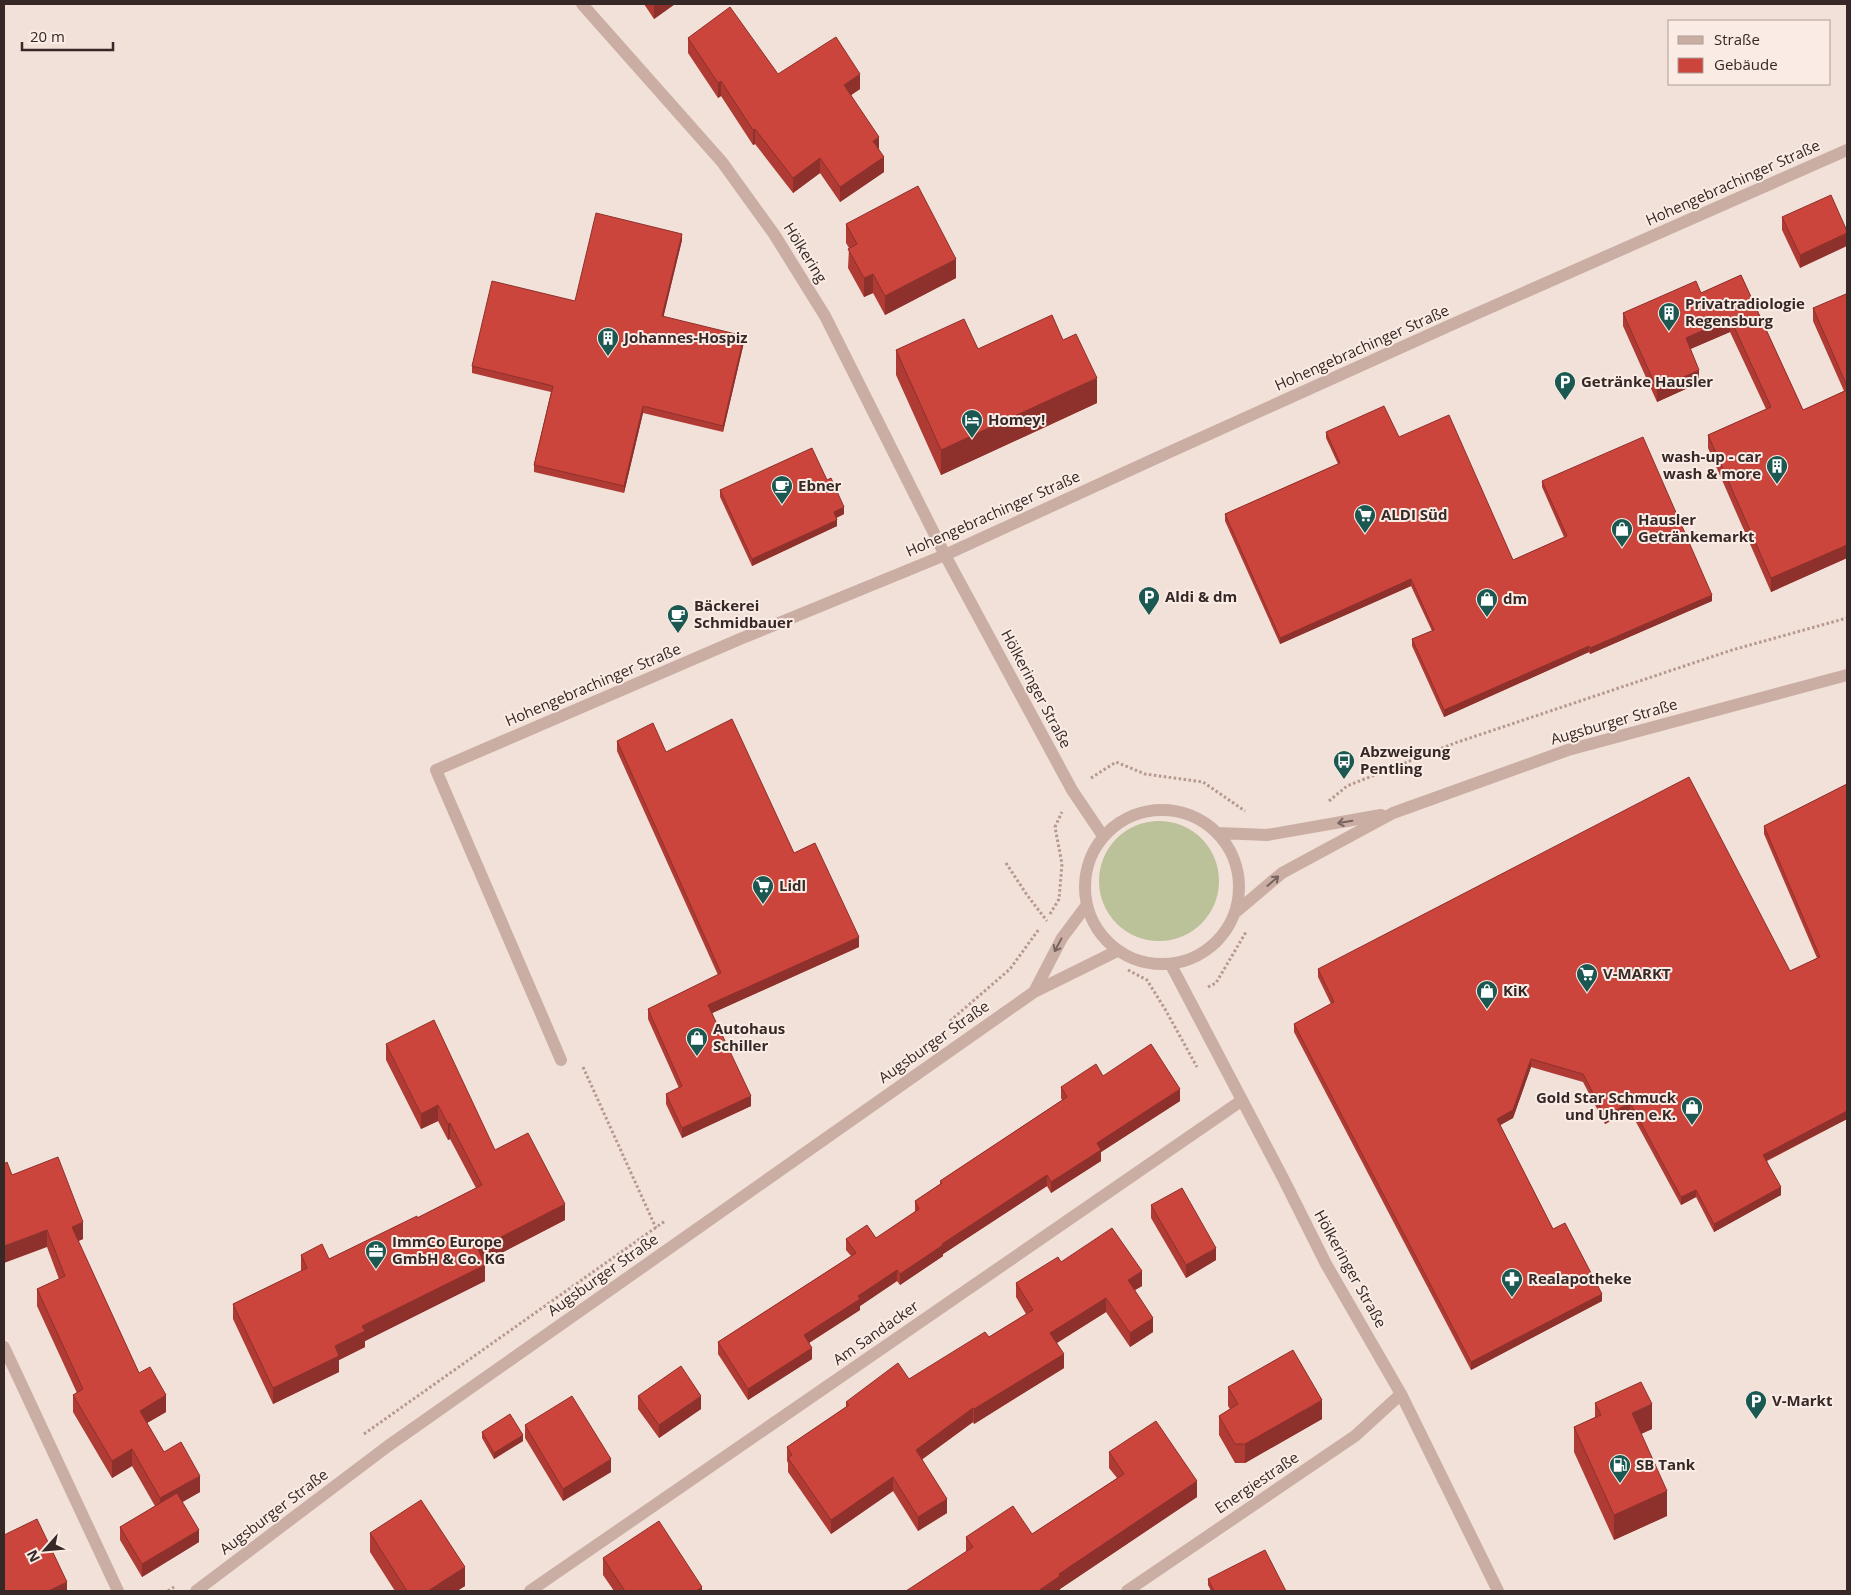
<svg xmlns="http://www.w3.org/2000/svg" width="1851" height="1595" viewBox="0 0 1851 1595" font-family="'Open Sans',sans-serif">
  <rect width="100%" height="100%" fill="#f2e1d8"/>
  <!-- grass -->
  <path fill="#bbc198" d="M1099 881a60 60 0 1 1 120 0a60 60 0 1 1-120 0Z"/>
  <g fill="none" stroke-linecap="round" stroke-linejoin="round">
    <!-- path -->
    <path stroke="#b6988e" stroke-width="3" stroke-dasharray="2.5 2.5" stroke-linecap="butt" d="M1091 778 1116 762 1145 774 1203 782 1245 811
      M1329 801 1347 786 1455 743 1732 650 1847 618
      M1006 863 1027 895 1047 921
      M1050 914 1059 899 1062 864 1055 827 1062 812
      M1128 970 1147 980 1165 1009 1197 1067
      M1208 987 1216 983 1246 932
      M950 1021 1010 969 1039 929
      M583 1067 656 1228
      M364 1434 665 1221
      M168 1591 174 1587"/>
    <!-- minor -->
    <path stroke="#caaea4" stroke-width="12" d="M582 4 722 162 774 234 825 316 945 555 1072 790 1103 836
      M1085 887a77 77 0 1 1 154 0a77 77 0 1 1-154 0Z
      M1218 833 1267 835 1381 815
      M1236 912 1282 873 1393 813 1568 750 1847 675
      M1171 965 1284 1180 1326 1264 1401 1394 1498 1591
      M1034 992 1062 938 1086 906
      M561 1060 436 770 740 639 945 555 1152 460 1453 324 1847 150
      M4 1347 118 1591
      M196 1591 388 1446 1034 992 1117 951
      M530 1591 1241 1101
      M1127 1591 1355 1436 1401 1394"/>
  </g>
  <!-- wall -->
  <path fill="#af3b34" d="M644 4H675L654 19Z
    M688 38 778 74 860 89 851 95 879 151 884 172 840 202 820 173 793 193 755 144 753 145 721 96 718 98 688 53Z
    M1782 217 1847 231 1800 268 1782 230Z
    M846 224 956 278 885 315 873 293 864 297 848 268 849 248 846 243Z
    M682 240 663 317 744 342 723 432 643 413 624 493 534 472V465L551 392 472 373V366L575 301Z
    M1741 275 1803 410 1844 391 1813 321V308L1847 296V558L1771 592 1708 448V435L1766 409 1730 332 1690 349 1699 383 1657 402 1623 326V313L1701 293Z
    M1063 340 1097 403 941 475 896 375V350L978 349Z
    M1326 432 1399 437 1513 560 1564 537 1542 487V481L1712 601 1590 654 1589 652 1444 717 1412 646V639L1432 631 1411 586 1280 644 1225 521V514L1338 464 1326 438Z
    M827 480 844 514 836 518 837 526 752 566 720 497V490Z
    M617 741 666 752 794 853 859 947 712 1013 751 1106 682 1138 666 1104V1094L679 1088 648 1019V1009L718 975 617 751Z
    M1847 784V1119L1767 1161 1781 1195 1714 1232 1696 1197 1681 1205 1630 1111 1605 1124 1583 1082 1531 1067 1513 1118 1500 1125 1553 1229 1602 1301 1471 1370 1294 1032V1024L1331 1004 1318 977V969L1790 971 1817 958 1764 834V826Z
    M386 1044 495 1150 565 1220 484 1262 485 1281 365 1341V1347L339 1360V1372L273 1404 233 1319V1304L301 1271V1255L329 1259 417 1218 476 1188 450 1139 448 1140 438 1121 421 1129 386 1060Z
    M1103 1076 1180 1101 1101 1152V1161L1051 1193 1047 1186 943 1254V1256L900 1285 897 1281 860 1306V1310L809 1343 812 1359 748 1400 718 1354V1342L851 1256 846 1250V1239L876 1238 915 1212V1201L940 1184V1181L1062 1100 1061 1098V1087Z
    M12 1175 83 1239 78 1241 139 1373 166 1412 147 1423 164 1452 200 1492 182 1502 199 1542 142 1577 120 1540V1527L155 1506 132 1466 112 1478 73 1412V1395L77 1393 37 1306V1289L59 1279 47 1247Z
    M1151 1205 1216 1260 1186 1278 1151 1218Z
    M1061 1262 1142 1286 1135 1290 1153 1332 1130 1347 1106 1312 1057 1343 1064 1368 974 1424 973 1422 922 1459 947 1513 918 1531 893 1491 831 1534 788 1472V1463L787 1461V1447L846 1407V1402L909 1379 989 1337 1026 1314 1016 1297V1283Z
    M1228 1387 1322 1419 1245 1463H1235L1219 1435V1416L1230 1409 1228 1406Z
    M638 1396 701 1409 659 1438 638 1409Z
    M1595 1403 1652 1429 1641 1434 1667 1516 1614 1540 1574 1452V1427L1595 1417Z
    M525 1425 611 1472 563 1501 525 1438Z
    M482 1432 523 1441 494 1459 482 1438Z
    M1109 1452 1197 1497 1060 1589V1591L966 1551V1537L1032 1534 1117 1478 1109 1468Z
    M370 1533 465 1586 457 1591H395L370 1552Z
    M603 1558 702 1591H614L603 1575Z
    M1208 1579 1286 1591H1211L1208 1585Z"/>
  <!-- shaded-wall -->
  <path fill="#8e302b" d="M654 4H675L654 19Z
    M860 74V89L844 100V85Z
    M721 81V96L718 98V83Z
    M755 129V144L753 145V130Z
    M879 137V152L873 141Z
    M884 157V172L840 202V187Z
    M820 158V173L793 193V178Z
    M1847 233V246L1800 268V255Z
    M682 234V240L662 323V316Z
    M956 259V278L885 315V296Z
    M873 274V293L864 297V278Z
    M1730 318V332L1686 351V338Z
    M744 336V342L723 432V426Z
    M1699 370V383L1657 402V389Z
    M1097 378V403L941 475V450Z
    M643 406V413L624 493V486Z
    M844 507V514L834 519V512Z
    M837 520V526L752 566V559Z
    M1847 545V558L1771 592V578Z
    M1411 579V586L1280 644V638Z
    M1712 595V601L1590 654V648Z
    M1589 646V652L1444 717V710Z
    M859 937V947L708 1015V1005Z
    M1531 1059V1067L1513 1118 1497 1127V1119Z
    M1180 1089V1101L1101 1152V1161L1051 1193V1182L1097 1143Z
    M751 1096V1106L682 1138V1128Z
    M1630 1103V1111L1605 1124V1116Z
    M438 1105V1121L421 1129V1114Z
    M1847 1111V1119L1763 1162V1155Z
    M450 1123V1139L448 1140V1124Z
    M1047 1175V1186L943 1254V1256L900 1285V1274L942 1244Z
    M1781 1187V1195L1714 1232V1224Z
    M1696 1190V1197L1681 1205V1197Z
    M565 1204V1220L478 1265V1249Z
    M83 1222V1239L72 1244V1227Z
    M47 1230V1247L4 1263V1246Z
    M1216 1248V1260L1186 1278V1265Z
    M485 1265V1281L365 1341V1347L339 1360V1372L273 1404V1388L335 1346 362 1326Z
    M897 1270V1281L860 1306V1310L804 1346V1335L858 1296Z
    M1142 1271V1286L1128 1294V1280Z
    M1602 1294V1301L1471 1370V1362Z
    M1106 1298V1312L1050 1347V1333Z
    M1153 1318V1332L1130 1347V1333Z
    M812 1348V1359L748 1400V1389Z
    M1064 1354V1368L974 1424V1409Z
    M166 1395V1412L140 1427V1411Z
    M701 1396V1409L659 1438V1425Z
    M1322 1400V1419L1245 1463V1444Z
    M1652 1404V1429L1632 1438V1413Z
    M973 1408V1422L916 1464V1450Z
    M523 1435V1441L494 1459V1453Z
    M132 1449V1466L112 1478V1461Z
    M611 1459V1472L563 1501V1489Z
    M200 1476V1492L160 1515V1498Z
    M893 1477V1491L831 1534V1520Z
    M1197 1481V1497L1060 1589V1591H1038L1059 1574Z
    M1667 1491V1516L1614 1540V1515Z
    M947 1499V1513L918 1531V1517Z
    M199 1530V1542L142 1577V1564Z
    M465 1567V1586L457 1591H428Z
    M67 1582V1591H48Z
    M702 1587V1591H696Z"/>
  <!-- building -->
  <path fill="#cb453d" stroke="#8e302b" d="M730 7 778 74 836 37 860 74 844 85 879 137 873 141 884 157 840 187 820 158 793 178 755 129 753 130 721 81 718 83 688 38Z
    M918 186 956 259 885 296 873 274 864 278 848 249 857 244 846 224Z
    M1831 195 1847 231V233L1800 255 1782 217Z
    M596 213 682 234 662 316 744 336 723 426 643 406 624 486 534 465 553 386 472 366 492 281 575 301Z
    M1741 275 1803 410 1847 390V545L1771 578 1708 435 1771 407 1730 318 1686 338 1699 370 1657 389 1623 313 1696 281 1701 293Z
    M1846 294 1847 296V386L1813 308Z
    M1052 315 1063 340 1076 334 1097 378 941 450 896 350 964 319 978 349Z
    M1384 406 1399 437 1449 415 1513 560 1567 536 1542 481 1643 437 1712 595 1590 648 1589 646 1444 710 1412 639 1434 630 1411 579 1280 638 1225 514 1340 463 1326 432Z
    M812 448 827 480 831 478 844 507 834 512 837 520 752 559 720 490Z
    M732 719 794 853 815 843 859 937 708 1005 751 1096 682 1128 666 1094 682 1086 648 1009 721 973 617 741 653 723 666 752Z
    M1689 777 1790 971 1820 957 1764 826 1847 784V1111L1763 1155 1781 1187 1714 1224 1696 1190 1681 1197 1630 1103 1605 1116 1583 1074 1531 1059 1513 1110 1497 1119 1553 1229 1565 1223 1602 1294 1471 1362 1294 1024 1334 1002 1318 969Z
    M434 1020 495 1150 528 1133 565 1204 478 1249 485 1265 362 1326 365 1331 335 1346 339 1356 273 1388 233 1304 307 1268 301 1255 322 1244 329 1259 417 1216V1218L482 1185 450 1123 448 1124 438 1105 421 1114 386 1044Z
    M1151 1044 1180 1089 1097 1143 1101 1150 1051 1182 1047 1175 942 1244 943 1245 900 1274 897 1270 858 1296 860 1299 804 1335 812 1348 748 1389 718 1342 856 1253 846 1239 867 1225 876 1238 919 1209 915 1201 942 1183 940 1181 1067 1097 1061 1087 1096 1064 1103 1076Z
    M58 1157 83 1222 72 1227 139 1373 150 1367 166 1395 140 1411 164 1452 181 1442 200 1476 160 1498 132 1449 112 1461 73 1395 83 1389 37 1289 65 1276 47 1230 4 1246V1164L7 1162 12 1175Z
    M1182 1188 1216 1248 1186 1265 1151 1205Z
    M1112 1228 1142 1271 1128 1280 1153 1318 1130 1333 1106 1298 1050 1333 1064 1354 974 1409 973 1408 916 1450 947 1499 918 1517 893 1477 831 1520 788 1458 792 1455 787 1447 849 1405 846 1402 898 1363 909 1379 985 1332 989 1337 1033 1310 1016 1283 1058 1257 1061 1262Z
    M1293 1350 1322 1400 1245 1444H1235L1219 1416 1238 1404 1228 1387Z
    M681 1366 701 1396 659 1425 638 1396Z
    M1641 1382 1652 1404 1632 1413 1667 1491 1614 1515 1574 1427 1601 1415 1595 1403Z
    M572 1396 611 1459 563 1489 525 1425Z
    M510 1414 523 1435 494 1453 482 1432Z
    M1156 1421 1197 1481 1059 1574 1060 1576 1038 1591H906L973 1547 966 1537 1013 1506 1032 1534 1124 1474 1109 1452Z
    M177 1493 199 1530 142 1564 120 1527Z
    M421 1500 465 1567 428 1591H407L370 1533Z
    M37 1519 67 1582 48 1591H4V1535Z
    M659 1521 702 1587 696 1591H625L603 1558Z
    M1265 1550 1286 1591H1214L1208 1579Z"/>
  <!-- one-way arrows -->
  <defs><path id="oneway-shaft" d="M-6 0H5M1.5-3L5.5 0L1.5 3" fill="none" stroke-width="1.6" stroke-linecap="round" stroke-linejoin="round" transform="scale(1.25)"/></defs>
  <g stroke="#78645f">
    <use href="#oneway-shaft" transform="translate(1345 822) rotate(170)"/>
    <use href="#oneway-shaft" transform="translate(1273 881) rotate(-41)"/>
    <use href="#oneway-shaft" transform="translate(1058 945) rotate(118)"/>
  </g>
  <!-- icons -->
  <defs>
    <g id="building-pin" transform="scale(1.125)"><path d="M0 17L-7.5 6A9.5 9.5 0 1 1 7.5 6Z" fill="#1a5851" stroke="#faece4"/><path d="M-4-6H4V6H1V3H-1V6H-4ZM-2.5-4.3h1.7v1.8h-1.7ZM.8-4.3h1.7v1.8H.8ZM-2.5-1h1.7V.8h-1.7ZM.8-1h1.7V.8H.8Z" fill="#fff"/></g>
    <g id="parking-pin" transform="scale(1.125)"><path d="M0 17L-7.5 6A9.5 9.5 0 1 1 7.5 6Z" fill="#1a5851" stroke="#faece4"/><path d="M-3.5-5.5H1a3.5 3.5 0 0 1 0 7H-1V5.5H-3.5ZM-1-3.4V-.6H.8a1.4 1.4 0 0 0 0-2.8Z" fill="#fff"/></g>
    <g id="hotel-pin" transform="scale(1.125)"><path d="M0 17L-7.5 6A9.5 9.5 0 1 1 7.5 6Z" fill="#1a5851" stroke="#faece4"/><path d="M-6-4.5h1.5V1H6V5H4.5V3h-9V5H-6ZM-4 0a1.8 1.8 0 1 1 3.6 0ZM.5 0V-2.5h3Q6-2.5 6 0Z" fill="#fff"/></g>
    <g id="cafe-pin" transform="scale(1.125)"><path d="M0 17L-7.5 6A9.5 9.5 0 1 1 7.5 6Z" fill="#1a5851" stroke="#faece4"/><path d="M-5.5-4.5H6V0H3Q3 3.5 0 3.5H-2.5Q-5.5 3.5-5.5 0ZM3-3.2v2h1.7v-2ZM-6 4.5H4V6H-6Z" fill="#fff"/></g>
    <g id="supermarket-pin" transform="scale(1.125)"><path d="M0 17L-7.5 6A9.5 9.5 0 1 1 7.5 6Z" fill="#1a5851" stroke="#faece4"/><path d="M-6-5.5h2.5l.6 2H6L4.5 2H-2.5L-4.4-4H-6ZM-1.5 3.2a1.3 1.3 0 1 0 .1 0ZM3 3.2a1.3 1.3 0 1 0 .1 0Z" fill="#fff"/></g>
    <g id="shop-pin" transform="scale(1.125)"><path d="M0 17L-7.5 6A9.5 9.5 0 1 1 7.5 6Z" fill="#1a5851" stroke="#faece4"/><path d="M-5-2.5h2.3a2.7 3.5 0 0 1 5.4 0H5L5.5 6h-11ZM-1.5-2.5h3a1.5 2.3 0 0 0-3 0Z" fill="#fff"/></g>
    <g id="bus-pin" transform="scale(1.125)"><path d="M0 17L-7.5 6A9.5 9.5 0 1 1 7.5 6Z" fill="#1a5851" stroke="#faece4"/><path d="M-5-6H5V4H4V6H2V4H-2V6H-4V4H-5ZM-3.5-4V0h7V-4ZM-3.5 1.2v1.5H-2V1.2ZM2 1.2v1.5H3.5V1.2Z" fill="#fff"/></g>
    <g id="office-pin" transform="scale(1.125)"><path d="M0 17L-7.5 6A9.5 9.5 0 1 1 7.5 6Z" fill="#1a5851" stroke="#faece4"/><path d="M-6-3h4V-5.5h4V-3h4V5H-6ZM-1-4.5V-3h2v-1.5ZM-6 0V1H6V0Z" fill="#fff"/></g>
    <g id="pharmacy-pin" transform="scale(1.125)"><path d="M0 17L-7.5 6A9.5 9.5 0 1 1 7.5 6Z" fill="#1a5851" stroke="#faece4"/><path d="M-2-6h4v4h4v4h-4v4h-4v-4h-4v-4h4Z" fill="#fff"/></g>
    <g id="fuel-pin" transform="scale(1.125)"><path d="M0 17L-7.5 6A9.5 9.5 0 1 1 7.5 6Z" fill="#1a5851" stroke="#faece4"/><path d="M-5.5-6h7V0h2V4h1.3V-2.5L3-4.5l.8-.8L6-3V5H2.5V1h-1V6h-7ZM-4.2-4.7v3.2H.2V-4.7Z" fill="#fff"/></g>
  </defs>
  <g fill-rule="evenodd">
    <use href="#building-pin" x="1669" y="313"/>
    <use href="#building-pin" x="608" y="338"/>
    <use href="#parking-pin" x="1565" y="382"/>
    <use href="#hotel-pin" x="972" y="420"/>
    <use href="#building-pin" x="1777" y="466"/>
    <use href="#cafe-pin" x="782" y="486"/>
    <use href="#supermarket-pin" x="1365" y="515"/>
    <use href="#shop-pin" x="1622" y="529"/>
    <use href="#parking-pin" x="1149" y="597"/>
    <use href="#shop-pin" x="1487" y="599"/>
    <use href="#cafe-pin" x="678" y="615"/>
    <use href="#bus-pin" x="1344" y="761"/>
    <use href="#supermarket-pin" x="763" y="886"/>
    <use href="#supermarket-pin" x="1587" y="974"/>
    <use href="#shop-pin" x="1487" y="991"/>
    <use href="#shop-pin" x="697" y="1038"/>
    <use href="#shop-pin" x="1692" y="1107"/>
    <use href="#office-pin" x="376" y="1251"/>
    <use href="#pharmacy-pin" x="1512" y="1279"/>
    <use href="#parking-pin" x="1756" y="1401"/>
    <use href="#fuel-pin" x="1620" y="1465"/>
  </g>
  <g text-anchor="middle" stroke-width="4" stroke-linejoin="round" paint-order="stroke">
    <!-- street labels -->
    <g font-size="15" fill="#352826" stroke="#faece4">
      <text transform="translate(1733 183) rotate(-24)" y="5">Hohengebrachinger Straße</text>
      <text transform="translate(805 253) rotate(58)" y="5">Hölkering</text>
      <text transform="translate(1362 348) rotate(-24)" y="5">Hohengebrachinger Straße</text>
      <text transform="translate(993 514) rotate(-24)" y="5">Hohengebrachinger Straße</text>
      <text transform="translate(593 685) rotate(-23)" y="5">Hohengebrachinger Straße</text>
      <text transform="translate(1036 689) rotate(62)" y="5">Hölkeringer Straße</text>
      <text transform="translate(1614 722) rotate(-16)" y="5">Augsburger Straße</text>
      <text transform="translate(934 1042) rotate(-35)" y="5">Augsburger Straße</text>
      <text transform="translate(1350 1269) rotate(61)" y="5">Hölkeringer Straße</text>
      <text transform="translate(603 1275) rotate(-35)" y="5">Augsburger Straße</text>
      <text transform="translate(876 1333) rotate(-35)" y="5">Am Sandacker</text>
      <text transform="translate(1257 1483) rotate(-34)" y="5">Energiestraße</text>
      <text transform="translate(274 1512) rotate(-37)" y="5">Augsburger Straße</text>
    </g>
    <!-- poi labels -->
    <g font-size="15" font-weight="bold" fill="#352826" stroke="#faece4" text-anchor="start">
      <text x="1685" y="309">Privatradiologie<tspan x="1685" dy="17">Regensburg</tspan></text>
      <text x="624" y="343">Johannes-Hospiz</text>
      <text x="1581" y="387">Getränke Hausler</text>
      <text x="988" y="425">Homey!</text>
      <text x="1761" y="462" text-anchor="end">wash-up - car<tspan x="1761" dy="17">wash &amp; more</tspan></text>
      <text x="798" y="491">Ebner</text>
      <text x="1381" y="520">ALDI Süd</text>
      <text x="1638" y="525">Hausler<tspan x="1638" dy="17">Getränkemarkt</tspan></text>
      <text x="1165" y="602">Aldi &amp; dm</text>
      <text x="1503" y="604">dm</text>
      <text x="694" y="611">Bäckerei<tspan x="694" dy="17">Schmidbauer</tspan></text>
      <text x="1360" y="757">Abzweigung<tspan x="1360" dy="17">Pentling</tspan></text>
      <text x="779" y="891">Lidl</text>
      <text x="1603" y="979">V-MARKT</text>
      <text x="1503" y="996">KiK</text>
      <text x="713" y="1034">Autohaus<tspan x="713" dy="17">Schiller</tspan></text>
      <text x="1676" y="1103" text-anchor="end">Gold Star Schmuck<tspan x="1676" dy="17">und Uhren e.K.</tspan></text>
      <text x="392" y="1247">ImmCo Europe<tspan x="392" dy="17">GmbH &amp; Co. KG</tspan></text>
      <text x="1528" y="1284">Realapotheke</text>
      <text x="1772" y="1406">V-Markt</text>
      <text x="1636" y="1470">SB Tank</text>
    </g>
  </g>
  <!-- border -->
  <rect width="1851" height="1595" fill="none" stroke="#352826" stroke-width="10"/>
  <!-- legend -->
  <rect x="1668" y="20" width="162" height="65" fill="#faece4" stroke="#ab9e98"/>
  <rect x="1678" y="36" width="25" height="8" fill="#caaea4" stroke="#ab9e98"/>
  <text x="1714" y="45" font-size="15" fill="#352826">Straße</text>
  <rect x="1678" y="58" width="25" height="15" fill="#cb453d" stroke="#ab9e98"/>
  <text x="1714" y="70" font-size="15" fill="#352826">Gebäude</text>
  <!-- north arrow -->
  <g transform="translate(45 1550) rotate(243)" stroke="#faece4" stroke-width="4" paint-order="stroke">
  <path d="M0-4L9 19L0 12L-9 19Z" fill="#352826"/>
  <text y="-8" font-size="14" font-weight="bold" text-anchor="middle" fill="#352826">N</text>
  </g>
  <!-- scale -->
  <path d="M22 42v8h91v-8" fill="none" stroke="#352826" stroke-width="2.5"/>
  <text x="30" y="42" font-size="15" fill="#352826" stroke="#faece4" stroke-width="4" paint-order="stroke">20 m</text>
</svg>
